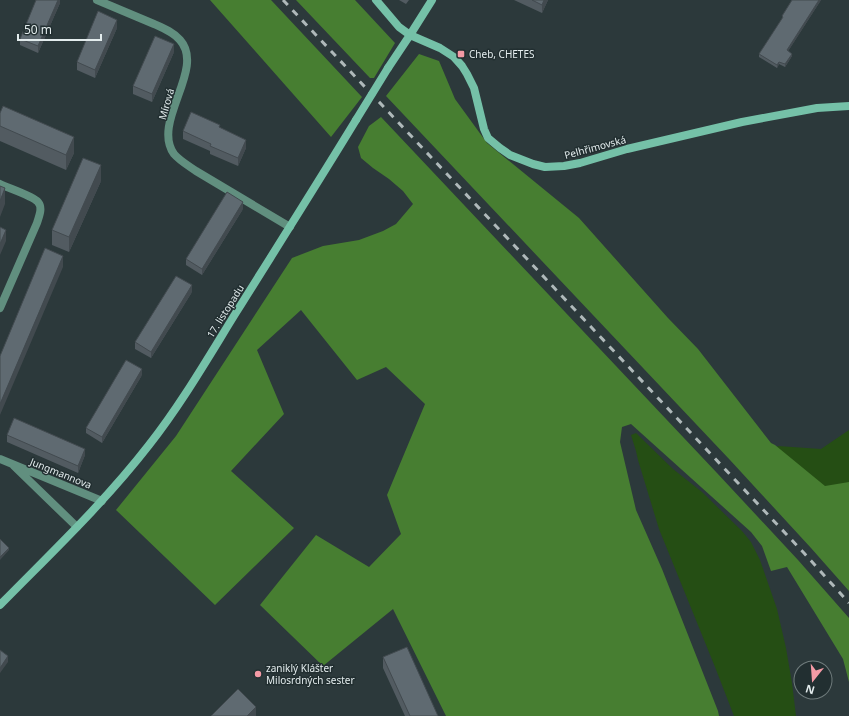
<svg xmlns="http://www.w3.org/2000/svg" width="849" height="716" viewBox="0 0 849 716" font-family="'Noto Sans',sans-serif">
  <rect width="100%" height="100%" fill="#2c393b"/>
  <!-- green -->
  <path fill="#254e14" d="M849 430V549L802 493 812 476 772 452 778 446 821 449Z
    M636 433 673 469 702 492 742 531 751 542 760 560 777 609 786 648 792 683 796 716H734L715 667 659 529 638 460 636 451 631 435Z"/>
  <!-- forest -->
  <path fill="#477e31" d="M210 0H271L362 97 331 137Z
    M296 0H355L395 43 374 78H370Z
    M419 54 439 61 455 99 487 143 579 218 668 318 698 349 771 443 775 445 825 486 849 482V591L811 548 730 460 386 96Z
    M381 117 717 473 798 560 849 618V682L843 659 787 567 771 571 762 546 751 532 631 424 622 427 620 442 636 510 662 569 718 711 719 716H446L393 609 323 666 260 605 316 535 369 567 401 534 387 495 425 404 386 367 357 380 301 310 257 350 284 414 231 471 294 528 215 605 116 510 176 436 292 258 323 246 359 240 383 231 396 224 413 204 403 191 389 179 373 168 361 158 358 147 369 126Z"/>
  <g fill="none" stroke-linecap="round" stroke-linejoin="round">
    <!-- street -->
    <path stroke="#618f7f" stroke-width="8" d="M97 0C116 8 135 16 154 24 163 28 173 32 180 40 206 69 151 122 174 154 180 161 189 166 196 171L290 227
      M0 184C8 188 33 196 38 202 43 208 39 216 37 223L0 308
      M0 459 102 501
      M14 466 77 527"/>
    <!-- secondary -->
    <path stroke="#75c1a8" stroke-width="8" d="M376 0 399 27 410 35 440 48 454 57 462 66 467 74 474 88 484 129 488 138 500 148 510 155 533 164 545 167 564 166 580 163 627 149 742 122 817 108 849 106
      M388 68 410 35 432 0
      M0 605C51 553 104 503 149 445 182 403 209 356 237 311 277 247 317 184 356 120"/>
    <!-- rail -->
    <path stroke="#afb9ba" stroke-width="3" stroke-dasharray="7 7" stroke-linecap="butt" d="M283 0 804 553 849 603"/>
    <!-- secondary-bridge -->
    <path stroke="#75c1a8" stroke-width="8" d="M356 120 388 68"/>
  </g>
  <!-- wall -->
  <path fill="#525b61" d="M60 0V3L38 53 20 45V39Z
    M399 0H409L406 4Z
    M514 0H548L542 13Z
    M821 0 788 51 792 56 785 67 779 64 777 68 759 57V54L782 19V16Z
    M117 28 95 78 77 70V62Z
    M174 52 152 102 133 94V86Z
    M0 113 74 153 66 170 0 141Z
    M220 128 246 148 238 166 210 154V151L183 139V131Z
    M101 181 69 252 52 245V230Z
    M243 209 202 275 186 265V259Z
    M192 292 151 358 135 349V342Z
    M142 375 102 443 86 433V428Z
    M7 435 85 455 78 473 7 442Z
    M383 657 438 716H405L383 668Z"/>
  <!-- shaded-wall -->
  <path fill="#424a4f" d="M58 0H60V3L38 53V46Z
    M544 0H548L542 13V5Z
    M819 0H821L787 53V50Z
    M117 20V28L95 78V70Z
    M174 44V52L152 102V94Z
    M792 54V56L785 67V64Z
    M779 62V64L777 68V65Z
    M74 137V153L66 170V155Z
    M246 140V148L238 166V158Z
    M101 165V181L69 252V237Z
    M5 188V204L0 217V201Z
    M243 202V209L202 275V269Z
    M6 230V241L0 255V244Z
    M63 256V267L0 415V404Z
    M192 285V292L151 358V352Z
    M142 369V375L102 443V437Z
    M85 449V455L78 473V466Z
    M9 548V550L0 560V557Z
    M8 656V662L0 673V668Z
    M256 707V716H247Z"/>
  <!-- building -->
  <path fill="#5f6a71" stroke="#424a4f" d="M36 0H58L38 46 20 39Z
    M532 0H544L542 5Z
    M792 0H819L787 50 792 54 785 64 779 62 777 65 759 54 783 17 782 16Z
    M98 11 117 20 95 70 77 62Z
    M155 36 174 44 152 94 133 86Z
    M3 106 74 137 66 155 0 126V113Z
    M191 112 220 125 219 127 246 140 238 158 210 146 211 144 183 131Z
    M83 158 101 165 69 237 52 230Z
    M0 186 5 188 0 201Z
    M227 192 243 202 202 269 186 259Z
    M0 227 6 230 0 244Z
    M45 248 63 256 0 404V356Z
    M176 276 192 285 151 352 135 342Z
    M126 360 142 369 102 437 86 428Z
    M14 418 85 449 78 466 7 435Z
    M0 539 9 548 0 557Z
    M407 647 438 716H410L383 657Z
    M0 650 8 656 0 668Z
    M238 689 256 707 247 716H211Z"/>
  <!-- markers -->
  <g fill="#f49aa5" stroke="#222f31" stroke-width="1.5">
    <rect x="457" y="50" width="8" height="8" rx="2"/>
    <circle cx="258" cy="674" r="4"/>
  </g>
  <g text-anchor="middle" stroke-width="3" stroke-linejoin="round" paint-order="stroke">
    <!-- poi labels -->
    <g font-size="10" fill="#e3eced" stroke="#222f31" text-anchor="start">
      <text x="469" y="58">Cheb, CHETES</text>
      <text x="266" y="672">zaniklý Klášter<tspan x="266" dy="12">Milosrdných sester</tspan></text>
    </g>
    <!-- street labels -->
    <g font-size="10" fill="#e3eced" stroke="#222f31">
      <text transform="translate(166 104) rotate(-74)" y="4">Mírová</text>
      <text transform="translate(595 147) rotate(-15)" y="4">Pelhřimovská</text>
      <text transform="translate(225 311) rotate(-58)" y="4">17. listopadu</text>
      <text transform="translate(61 473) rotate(22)" y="4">Jungmannova</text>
    </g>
  </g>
  <!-- north arrow -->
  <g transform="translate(813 680) rotate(197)"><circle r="19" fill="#222f31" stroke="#6f7b7c"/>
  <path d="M0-3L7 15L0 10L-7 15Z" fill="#f49aa5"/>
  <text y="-6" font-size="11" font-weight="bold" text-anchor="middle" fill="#e3eced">N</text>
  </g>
  <!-- scale -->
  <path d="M18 34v6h83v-6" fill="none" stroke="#e3eced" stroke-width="2"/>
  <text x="24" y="34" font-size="12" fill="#e3eced" stroke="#222f31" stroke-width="3" paint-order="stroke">50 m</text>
</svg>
